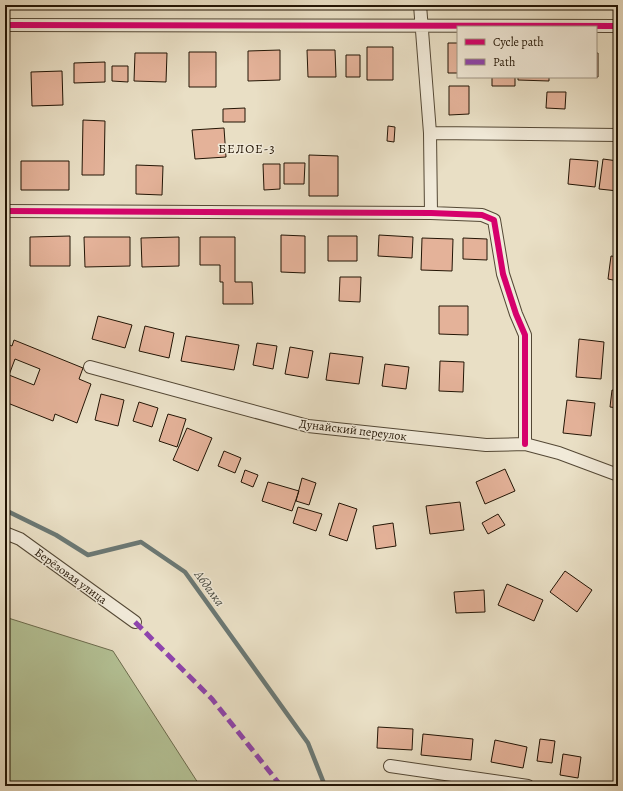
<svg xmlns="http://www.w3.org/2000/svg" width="623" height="791" viewBox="0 0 623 791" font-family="Alegreya,serif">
  <rect width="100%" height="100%" fill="#e9dfc5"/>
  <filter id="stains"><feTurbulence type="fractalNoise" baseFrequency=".005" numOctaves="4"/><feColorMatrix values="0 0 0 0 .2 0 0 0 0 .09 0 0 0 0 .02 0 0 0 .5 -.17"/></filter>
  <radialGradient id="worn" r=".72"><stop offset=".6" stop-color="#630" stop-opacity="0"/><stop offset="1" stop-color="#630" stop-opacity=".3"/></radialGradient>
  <!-- green -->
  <path fill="#b4c296" stroke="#6c6c4e" d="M5 617 113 651 200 786H5Z"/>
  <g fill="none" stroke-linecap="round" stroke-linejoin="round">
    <!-- stream -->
    <path stroke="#6b7874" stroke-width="4.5" d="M5 510 56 535 88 555 141 542 185 572 308 743 325 786"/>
  </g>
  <!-- building -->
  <path fill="#e4b299" stroke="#231505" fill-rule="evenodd" d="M16 5H52V7Z
    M448 43H458V73H448Z
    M367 47H393V80H367Z
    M280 50V80L248 81V51Z
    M307 50H335L336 77H308Z
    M189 52H216V87H189Z
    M135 53H167L166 82 134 81Z
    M596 53H598V77H575H596Z
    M346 55H360V77H346Z
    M105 62V82L74 83V63Z
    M112 66H128V82L112 81Z
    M62 71 63 105 32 106 31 72Z
    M492 77H515V86H492Z
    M518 77H549V81L518 80Z
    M449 86H469V114L449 115Z
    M547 92H566L565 109 546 108Z
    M245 108V122H223V109Z
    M83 120 105 121 104 175H82Z
    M388 126 395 127 394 142 387 141Z
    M224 128 226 157 195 159 192 130Z
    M309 155 338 156V196H309Z
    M570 159 598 161 595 187 568 184Z
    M603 159 618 161V191L599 189Z
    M21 161H69V190H21Z
    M284 163H305L304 184H284Z
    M263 164H280V189L264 190Z
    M136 165 163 166 162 195 136 194Z
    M281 235 305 236V273L281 272Z
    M379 235 413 237 412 258 378 256Z
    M70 236V266H30V237Z
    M328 236H357V261H328Z
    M84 237H130V266L85 267Z
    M179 237V266L142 267 141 238Z
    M200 237H235V282H252L253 304H223V282H220V265H200Z
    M422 238 453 239 452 271 421 270Z
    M463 238 487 239V260L463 259Z
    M611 256 618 257V281L608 279Z
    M340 277H361L360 302 339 301Z
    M439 306H468V335L439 334Z
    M98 316 132 325 125 348 92 339Z
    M145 326 174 333 169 358 139 351Z
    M186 336 239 345 234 370 181 361Z
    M579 339 604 342 601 379 576 377Z
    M14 340 83 368 79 379 91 384 77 423 55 414 53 421 5 402V343L12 346ZM15 359 40 369 34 385 9 375Z
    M257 343 277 346 273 369 253 365Z
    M290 347 313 351 308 378 285 374Z
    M330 353 363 357 359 384 326 380Z
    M440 361 464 362 463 392 439 391Z
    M385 364 409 367 406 389 382 386Z
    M612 390 618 391V408L610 407Z
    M101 394 124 400 118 426 95 420Z
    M567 400 595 403 591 436 563 433Z
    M139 402 158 408 152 427 133 421Z
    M168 414 186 419 177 447 159 441Z
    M187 428 212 438 198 471 173 460Z
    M224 451 241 458 235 473 218 466Z
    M505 469 515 491 485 504 476 482Z
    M245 470 258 475 253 487 241 482Z
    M302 478 316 483 309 505 296 501Z
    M268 482 299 491 292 511 262 501Z
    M460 502 464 530 430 534 426 506Z
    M339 503 357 509 347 541 329 535Z
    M298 507 322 514 316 531 293 523Z
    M498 514 505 525 488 534 482 523Z
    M393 523 396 546 376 549 373 526Z
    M565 571 592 590 577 612 550 592Z
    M507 584 543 600 534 621 498 605Z
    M484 590 485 612 456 613 454 592Z
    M378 727 413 729 412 750 377 748Z
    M423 734 473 739 471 760 421 755Z
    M540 739 555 741 552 763 537 761Z
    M495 740 527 747 523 768 491 762Z
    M563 754 581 757 578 778 560 775Z
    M618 762V781H615Z"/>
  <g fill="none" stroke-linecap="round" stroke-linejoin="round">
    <!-- street casing -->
    <g stroke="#544835" stroke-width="14">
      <path id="street" d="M420 5 430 133 431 213
        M5 25 618 26
        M430 133 618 135
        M5 211 431 213 482 215 494 220 503 274 516 314 525 335V444
        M90 367 308 426 486 445 525 444 559 453 618 475
        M5 533 20 539 135 622
        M390 766 528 786"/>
    </g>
    <!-- street -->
    <use href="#street" stroke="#f1ead9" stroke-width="12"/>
    <!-- quiet -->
    <path stroke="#8e44ad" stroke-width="5" stroke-dasharray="10 5" stroke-linecap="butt" d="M135 622 212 699 281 786"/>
    <!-- cycleway casing -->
    <g stroke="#f1ead9" stroke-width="8">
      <path id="cycleway" d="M5 25 618 26
        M5 211 431 213 482 215 494 220 503 274 516 314 525 335V444"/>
    </g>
    <!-- cycleway -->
    <use href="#cycleway" stroke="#d6006c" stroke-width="6"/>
  </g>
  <g text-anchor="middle" stroke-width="3" stroke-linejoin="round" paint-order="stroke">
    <!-- street labels -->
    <g font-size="12" fill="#231505" stroke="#f1ead9">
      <text transform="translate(353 430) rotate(7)" y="4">Дунайский переулок</text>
      <text transform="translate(71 576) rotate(36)" y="4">Берёзовая улица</text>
    </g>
    <!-- neighbourhood labels -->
    <g font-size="13" letter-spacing="1" fill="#231505" stroke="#f1ead9">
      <text x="247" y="153">БЕЛОЕ-3</text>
    </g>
    <!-- water labels -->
    <g font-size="13" font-style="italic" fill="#4d4f46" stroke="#f1ead9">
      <text transform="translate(210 588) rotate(54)" y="5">Абдалка</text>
    </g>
  </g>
  <!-- margin -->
  <rect width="623" height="791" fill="none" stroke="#e9dfc5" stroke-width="20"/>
  <rect x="6" y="6" width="611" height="779" fill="none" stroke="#231505" stroke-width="2"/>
  <rect x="10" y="10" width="603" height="771" fill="none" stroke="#231505"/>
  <!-- legend -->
  <rect x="457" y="26" width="140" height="52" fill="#f1ead9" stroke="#9f9584"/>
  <rect x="465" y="39" width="20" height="6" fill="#d6006c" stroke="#9f9584"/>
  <text x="493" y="46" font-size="12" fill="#231505">Cycle path</text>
  <rect x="465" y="59" width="20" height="6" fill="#8e44ad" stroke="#9f9584"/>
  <text x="493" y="66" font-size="12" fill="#231505">Path</text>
  <rect width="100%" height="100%" filter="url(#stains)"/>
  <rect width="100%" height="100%" fill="url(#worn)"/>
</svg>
